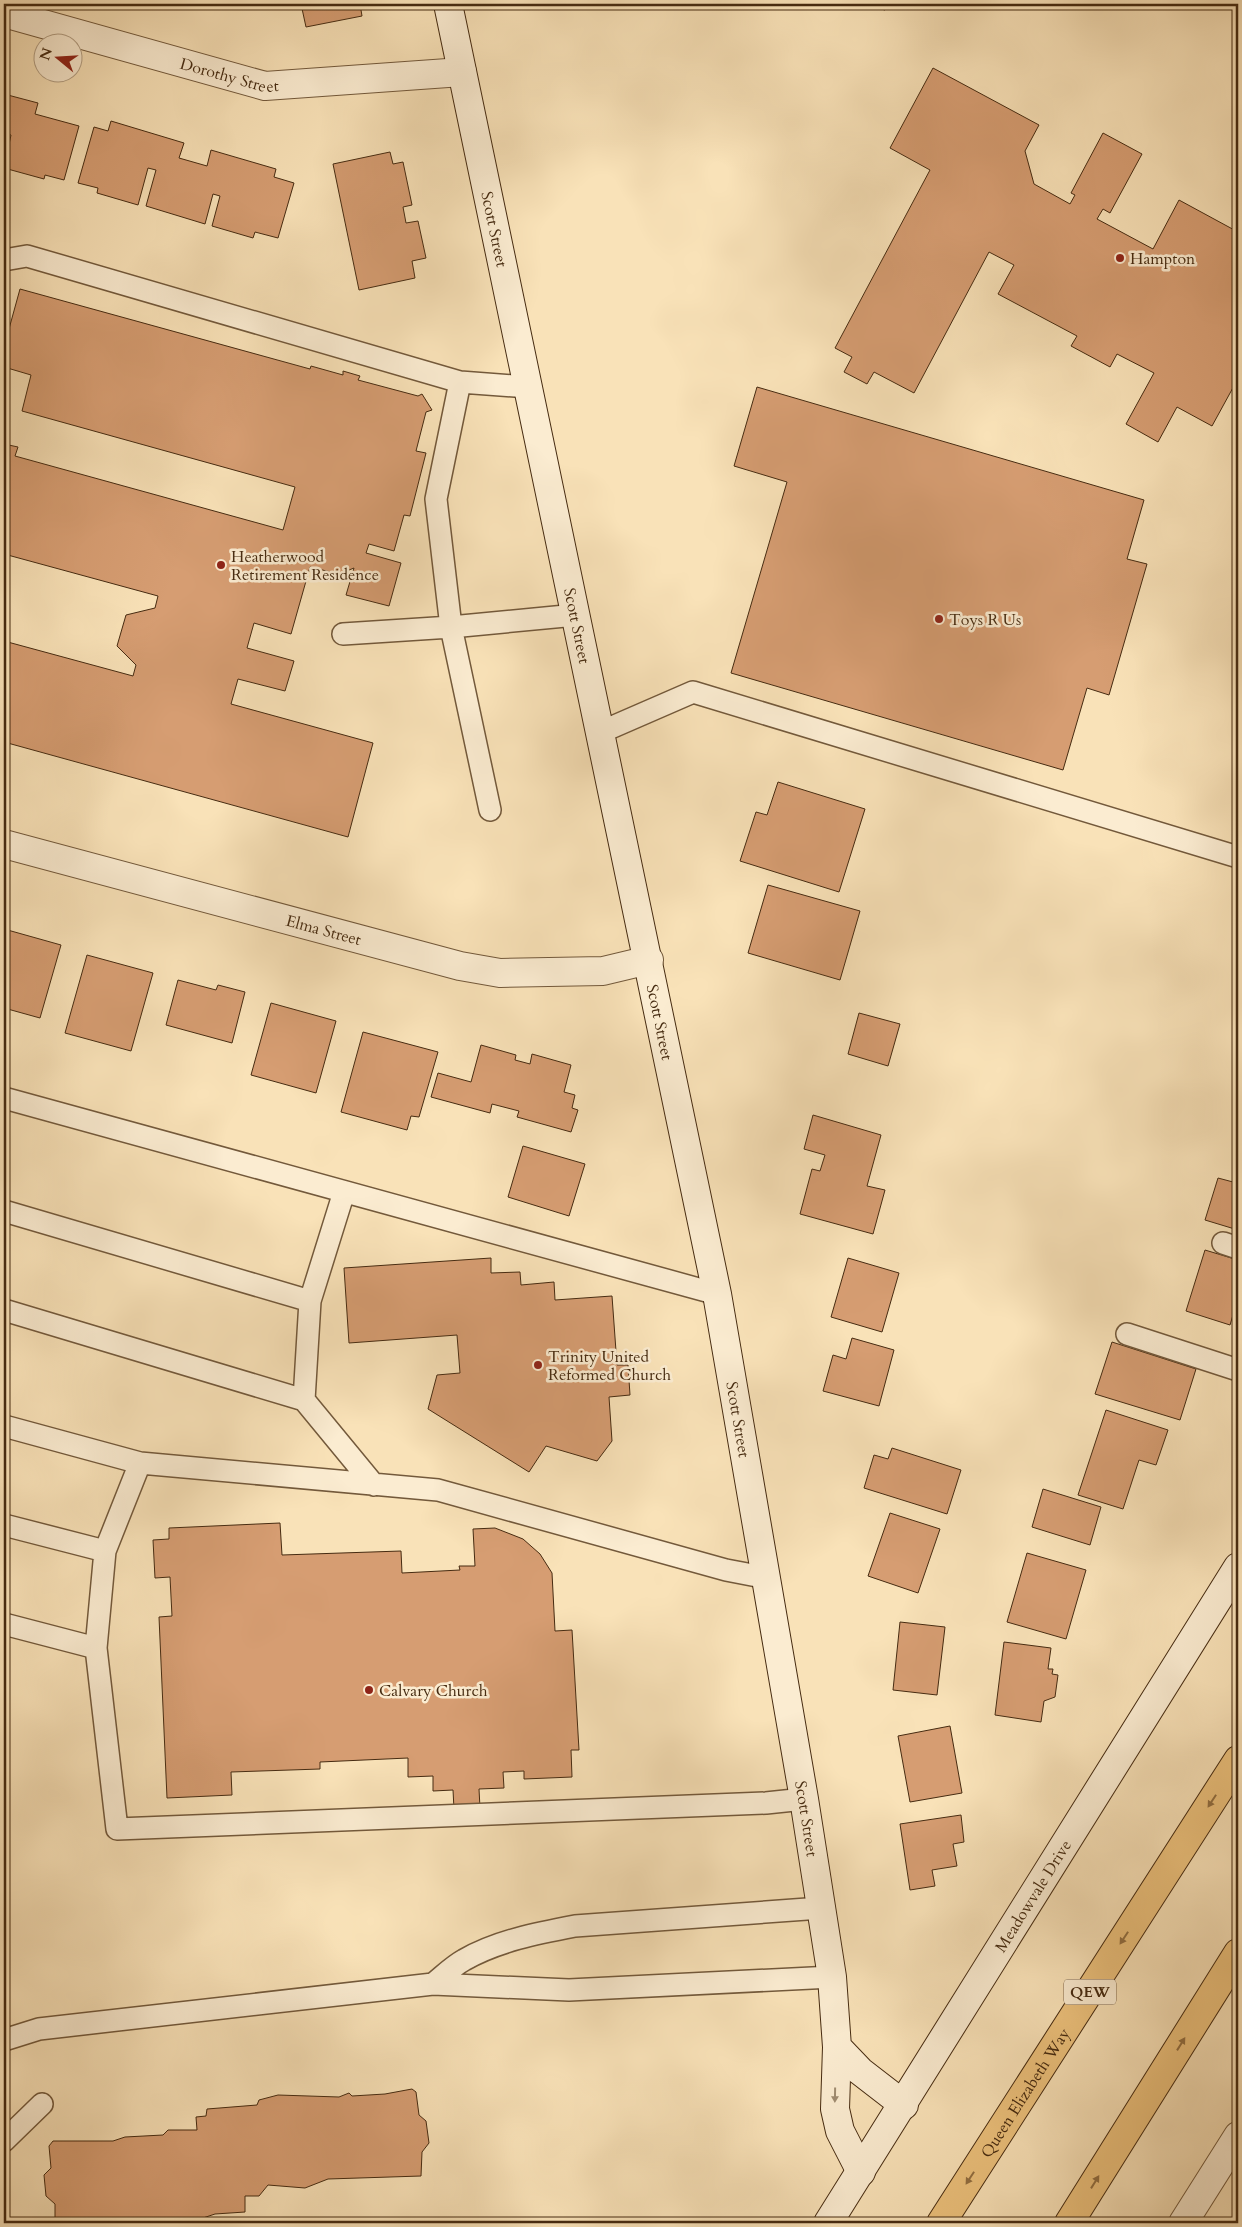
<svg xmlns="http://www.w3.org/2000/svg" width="1242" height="2227" viewBox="0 0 1242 2227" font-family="Cardo,serif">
  <rect width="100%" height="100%" fill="#f9e2b8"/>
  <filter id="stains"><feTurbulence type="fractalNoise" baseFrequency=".004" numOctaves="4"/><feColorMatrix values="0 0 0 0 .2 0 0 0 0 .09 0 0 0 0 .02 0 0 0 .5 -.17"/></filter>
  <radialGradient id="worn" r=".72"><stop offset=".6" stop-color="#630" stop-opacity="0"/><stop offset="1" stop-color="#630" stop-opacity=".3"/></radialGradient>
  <!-- building -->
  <path fill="#d69d72" stroke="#462b11" d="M301 4H360L362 16 306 27Z
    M862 4H887L885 10Z
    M933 68 1039 125 1025 151 1034 184 1070 204 1075 195 1071 193 1103 133 1142 154 1110 213 1103 209 1097 219 1153 249 1179 200 1238 232V386L1235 384 1212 426 1177 407 1158 442 1126 424 1154 373 1117 354 1110 367 1071 346 1077 336 998 294 1014 265 989 252 914 393 874 372 867 384 844 372 852 357 835 348 930 170 890 148Z
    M4 94 38 103 35 114 79 126 64 180 45 175 44 179 4 168 11 135 4 133Z
    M111 121 184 143 179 158 207 166 211 150 276 169 274 177 294 183 278 238 255 232 253 238 212 226 220 196 213 194 205 224 146 206 156 170 148 168 138 205 97 193 98 188 78 183 94 127 108 131Z
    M390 152 393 164 403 162 412 205 403 207 406 223 418 221 426 258 412 261 415 278 359 290 333 164Z
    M20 289 310 369 311 366 343 375V371L360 376 358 380 418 396 422 394 432 410 426 412 416 451 426 453 410 516 404 515 394 551 369 544 366 553 401 563 389 606 346 595 354 568 339 574 310 567 291 634 254 623 247 648 294 661 285 691 238 679 231 704 373 743 348 837 4 742V641L133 676 136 665 117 646 126 615 155 608 158 596 4 554V444L18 447 15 456 283 530 295 487 22 411 31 375 4 367V347Z
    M757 387 1144 500 1127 559 1147 564 1109 695 1087 688 1063 770 731 673 787 482 734 466Z
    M778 782 865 809 839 892 740 861 756 812 767 815Z
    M768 885 860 911 840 980 748 953Z
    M4 929 61 945 40 1018 4 1008Z
    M87 955 153 973 131 1051 65 1033Z
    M178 980 216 990 218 985 245 992 232 1043 166 1025Z
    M271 1003 336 1021 316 1093 251 1075Z
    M859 1013 900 1024 888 1066 848 1054Z
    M363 1032 438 1052 419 1117 411 1116 407 1130 341 1112Z
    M481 1045 516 1055 515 1060 530 1064 532 1054 571 1065 564 1092 575 1095 572 1108 578 1110 571 1132 517 1117 519 1111 492 1104 490 1113 431 1097 438 1073 471 1082Z
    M813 1115 881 1135 867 1186 885 1190 873 1234 800 1214 812 1169 820 1171 825 1155 804 1149Z
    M523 1146 585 1164 569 1216 508 1197Z
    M1238 1165V1230L1205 1220 1218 1178 1233 1182Z
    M1205 1250 1238 1260V1306L1236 1305 1230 1325 1186 1311Z
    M491 1258V1273L520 1272 521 1285 554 1282 555 1300 612 1296 617 1365H628L630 1395 609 1397 612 1441 597 1461 546 1446 529 1472 428 1409 437 1375 460 1373 457 1335 349 1343 344 1268Z
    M848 1258 899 1273 882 1332 831 1317Z
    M852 1338 894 1350 879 1406 823 1391 833 1355 846 1359Z
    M1112 1342 1196 1369 1180 1420 1095 1394Z
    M1106 1410 1168 1430 1156 1465 1139 1460 1123 1509 1078 1495Z
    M892 1448 961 1470 947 1514 864 1488 874 1455 888 1459Z
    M1043 1489 1101 1507 1090 1545 1032 1527Z
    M890 1513 940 1529 918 1593 868 1576Z
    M280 1523 282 1555 401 1551 402 1573 460 1570 459 1566H475L473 1529 495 1528 523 1539 540 1554 552 1573 555 1631 572 1630 579 1750H571L572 1777 524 1779V1771L503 1772 504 1788 479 1789 480 1808 454 1809 453 1790 433 1791V1776L408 1777V1758L320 1762V1769L231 1772 232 1795 167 1798 159 1617 172 1616 170 1577 155 1578 153 1540 169 1539V1528Z
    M1027 1553 1086 1570 1066 1639 1007 1622Z
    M900 1622 945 1627 937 1695 893 1690Z
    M1004 1642 1051 1648 1048 1669H1053L1052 1674 1058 1675 1055 1697 1044 1701 1041 1722 995 1715Z
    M950 1726 962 1793 910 1802 898 1736Z
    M961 1815 964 1842 953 1844 957 1866 932 1870 935 1886 910 1890 900 1824Z
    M412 2089 416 2092 419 2115 426 2121 429 2143 422 2152 421 2176 328 2179 305 2188 268 2185 259 2196H245V2212L215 2214 191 2222 173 2223 153 2218 55 2223V2204L46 2196 44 2175 51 2168 49 2146 53 2141H113L125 2137 163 2135 168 2130H197L196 2117 206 2116 207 2109 257 2105 259 2100 278 2095 339 2097 349 2093 352 2096 385 2094Z"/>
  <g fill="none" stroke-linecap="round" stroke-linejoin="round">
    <!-- lane casing -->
    <g stroke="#73593b" stroke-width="24">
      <path id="lane" d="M4 260 27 256 460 382 528 387
        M460 382 436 499 451 627 490 810
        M343 634 451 627 576 615
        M601 732 693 692 1238 857
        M4 1098 717 1294
        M4 1211 310 1301
        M1223 1243 1238 1248
        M4 1310 304 1400 374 1485
        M1127 1334 1238 1370
        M304 1400 310 1301 344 1192
        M4 1426 140 1463 438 1490 726 1570 768 1578
        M4 1525 105 1551 96 1648 4 1624
        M105 1551 140 1463
        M96 1648 117 1829 766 1803 804 1799
        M433 1984 569 1990 832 1977
        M4 2040 39 2029 433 1984C443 1976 453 1966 464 1960 497 1941 538 1933 575 1926L821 1908
        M4 2141 42 2104"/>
    </g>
    <!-- street casing -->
    <g stroke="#73593b" stroke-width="30">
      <g id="street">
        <path id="s1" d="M4 13 265 86 462 72"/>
        <path id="s2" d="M4 844 460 966 500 973 603 971 649 960"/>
        <path d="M1183 2223 1238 2136"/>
      </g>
    </g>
    <!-- secondary casing -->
    <g stroke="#462b11" stroke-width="30">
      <g id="secondary">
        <path id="s3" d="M448 4 717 1294 804 1799 832 1977 837 2047 860 2071 904 2105"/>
        <path d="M837 2047 835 2109 840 2131 861 2172"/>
        <path id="s4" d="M828 2223 1238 1567"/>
      </g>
    </g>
    <!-- highway casing -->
    <g stroke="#462b11" stroke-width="30">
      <g id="highway">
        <path id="s5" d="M941 2223 1238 1760"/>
        <path d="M1069 2223 1238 1953"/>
      </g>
    </g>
    <!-- lane -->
    <use href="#lane" stroke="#fbecd1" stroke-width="21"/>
    <!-- street -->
    <use href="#street" stroke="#fbecd1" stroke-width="28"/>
    <!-- secondary -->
    <use href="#secondary" stroke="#fbecd1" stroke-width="28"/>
    <!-- highway -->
    <use href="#highway" stroke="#ecc17c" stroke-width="28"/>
  </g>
  <!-- one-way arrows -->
  <defs><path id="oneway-solid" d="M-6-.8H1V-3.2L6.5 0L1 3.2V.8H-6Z" transform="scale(1.25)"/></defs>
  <g fill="#916e41">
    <use href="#oneway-solid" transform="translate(1212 1801) rotate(123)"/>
    <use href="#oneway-solid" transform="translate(1124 1938) rotate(123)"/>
    <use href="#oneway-solid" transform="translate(1181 2044) rotate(-58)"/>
    <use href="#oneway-solid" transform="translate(970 2178) rotate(123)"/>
    <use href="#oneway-solid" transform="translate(1095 2182) rotate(-58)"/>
  </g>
  <use fill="#a08c71" href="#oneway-solid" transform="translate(835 2095) rotate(91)"/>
  <!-- markers -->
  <g fill="#8f2418" stroke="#fbecd1" stroke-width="2">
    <circle cx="1120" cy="258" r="5"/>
    <circle cx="221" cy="565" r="5"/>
    <circle cx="939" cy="619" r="5"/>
    <circle cx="538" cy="1365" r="5"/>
    <circle cx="369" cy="1690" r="5"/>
  </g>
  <g text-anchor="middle" stroke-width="5" stroke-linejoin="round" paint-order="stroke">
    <!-- shield labels -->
    <rect fill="#fbecd1" stroke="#7c654b" stroke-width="1" x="1064" y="1979.5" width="52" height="25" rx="4"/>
    <g font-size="15" font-weight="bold" fill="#462b11">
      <text x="1090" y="1997">QEW</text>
    </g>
    <!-- street labels -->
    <g font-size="16" fill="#462b11" stroke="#fbecd1">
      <text dy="6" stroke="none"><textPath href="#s1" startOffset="234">Dorothy Street</textPath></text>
      <text dy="6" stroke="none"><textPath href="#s3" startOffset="230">Scott Street</textPath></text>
      <text dy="6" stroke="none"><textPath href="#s3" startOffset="635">Scott Street</textPath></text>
      <text dy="6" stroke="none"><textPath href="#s2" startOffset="331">Elma Street</textPath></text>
      <text dy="6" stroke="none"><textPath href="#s3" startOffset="1040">Scott Street</textPath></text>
      <text dy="6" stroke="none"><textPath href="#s3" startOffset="1445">Scott Street</textPath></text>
      <text dy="6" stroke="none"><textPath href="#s3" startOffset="1850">Scott Street</textPath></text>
      <text dy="6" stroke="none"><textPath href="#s4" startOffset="386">Meadowvale Drive</textPath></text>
      <text dy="6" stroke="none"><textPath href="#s5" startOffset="155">Queen Elizabeth Way</textPath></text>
    </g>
    <!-- poi labels -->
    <g font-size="16" fill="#462b11" stroke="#fbecd1" text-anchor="start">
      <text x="1130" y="264">Hampton</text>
      <text x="231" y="562">Heatherwood<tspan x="231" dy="18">Retirement Residence</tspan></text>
      <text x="949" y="625">Toys R Us</text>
      <text x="548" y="1362">Trinity United<tspan x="548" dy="18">Reformed Church</tspan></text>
      <text x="379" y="1696">Calvary Church</text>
    </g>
  </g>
  <!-- margin -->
  <rect width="1242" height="2227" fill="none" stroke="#f9e2b8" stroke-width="20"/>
  <rect x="5" y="5" width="1232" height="2217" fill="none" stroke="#462b11" stroke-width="2.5"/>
  <rect x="10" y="10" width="1222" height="2207" fill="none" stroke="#462b11"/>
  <!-- north arrow -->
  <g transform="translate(58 58) rotate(288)"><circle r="24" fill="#fbecd1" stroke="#b39f84"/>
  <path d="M0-4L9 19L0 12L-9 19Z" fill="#8f2418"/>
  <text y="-8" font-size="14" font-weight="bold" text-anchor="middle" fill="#462b11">N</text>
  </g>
  <rect width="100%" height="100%" filter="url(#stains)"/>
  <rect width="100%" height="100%" fill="url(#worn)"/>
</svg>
